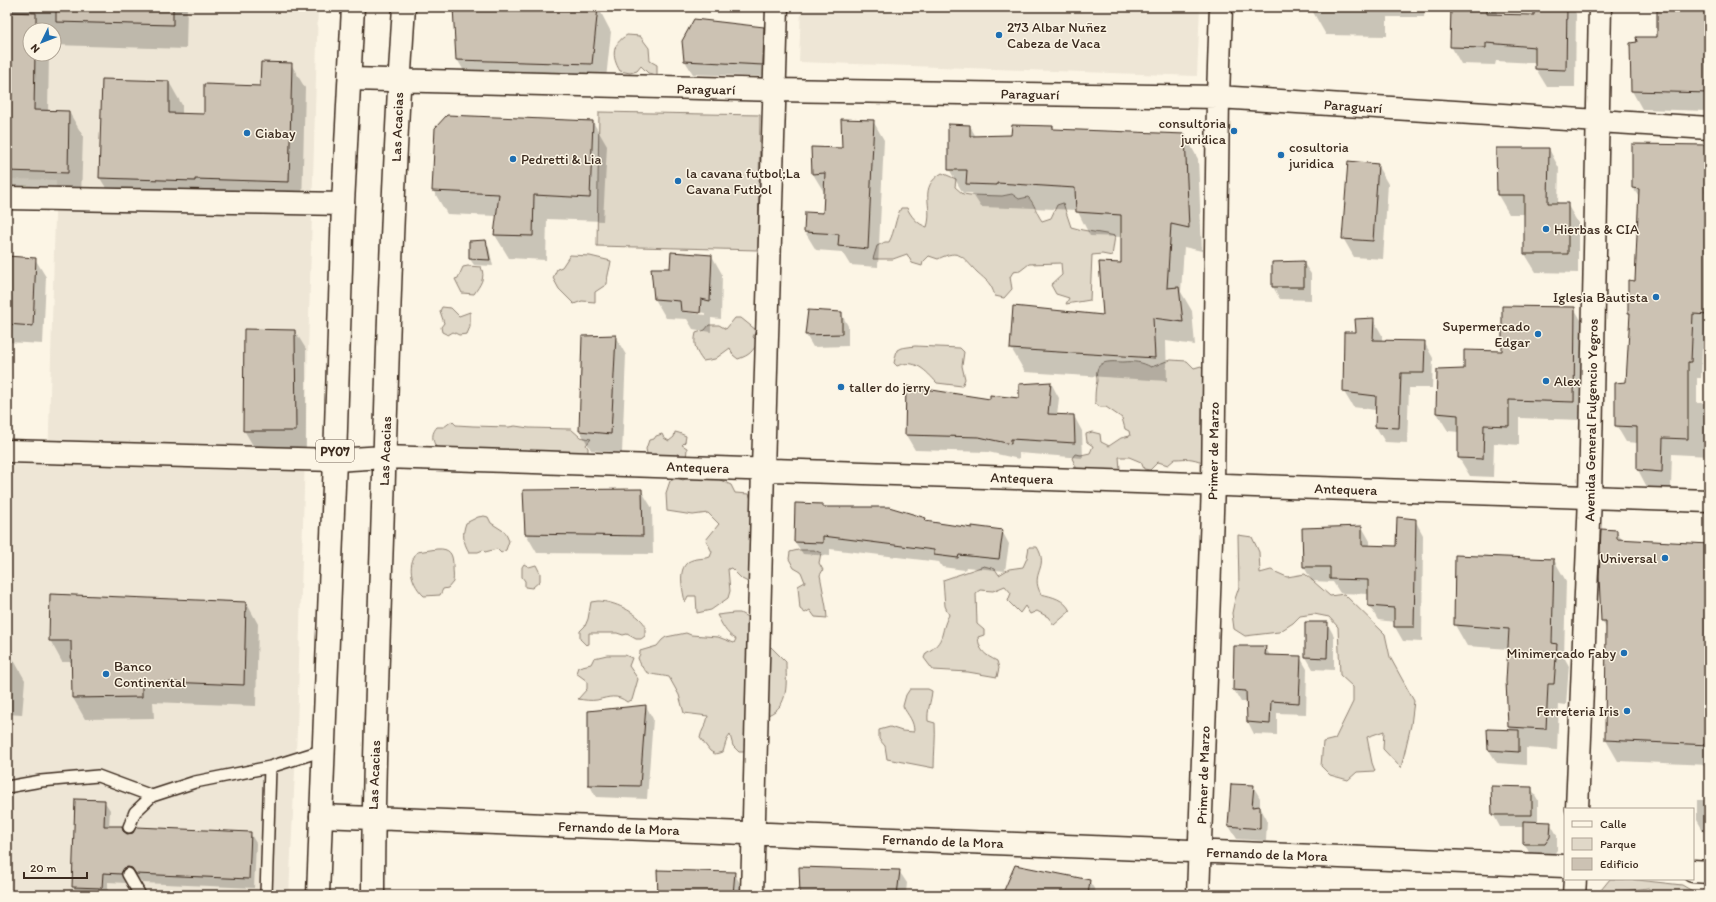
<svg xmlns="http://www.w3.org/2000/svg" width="1716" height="902" viewBox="0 0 1716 902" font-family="Itim,sans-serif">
  <rect width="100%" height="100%" fill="#fcf5e5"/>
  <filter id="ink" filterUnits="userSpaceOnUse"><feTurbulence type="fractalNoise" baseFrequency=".025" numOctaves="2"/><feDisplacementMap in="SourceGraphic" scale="8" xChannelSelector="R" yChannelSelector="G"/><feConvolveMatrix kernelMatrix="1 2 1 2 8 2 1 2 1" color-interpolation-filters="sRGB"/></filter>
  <g filter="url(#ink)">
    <!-- built -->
    <path fill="#eee6d6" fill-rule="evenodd" d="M7 7H318L297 730 289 895H7V464L48 465 56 180 7 179ZM30 30H54V54H30Z
      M801 7H1200L1197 76 799 62Z"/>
    <!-- green -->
    <path fill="#e0d8c8" stroke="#8e8173" d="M627 35 640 36 649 48 650 61 657 65V75L648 73 641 66 637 71 630 73 620 71C611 56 612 44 627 35Z
      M599 112 760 115 758 250 597 246Z
      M942 173 956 179 955 187 963 194 970 195 1002 196 1012 194 1019 199 1028 197C1035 204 1036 213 1042 221L1051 218 1057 205 1063 203 1071 227C1086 232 1100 232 1115 236L1112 256 1102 254 1092 255 1090 300 1066 304 1069 298 1056 294 1051 285 1062 275 1061 263 1029 264 1020 271 1013 272 1010 277 1012 289 1004 298 995 296C991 283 987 281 977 272 962 257 960 248 938 259L929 256 923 262 922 266 912 263 907 254 893 259H873L877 246 885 242H889C895 231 895 219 901 208H907C911 216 917 224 927 227 934 205 917 188 942 173Z
      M570 255 590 256 611 261C610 269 607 275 607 284L595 292V302L582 301 574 304 559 289 553 278 557 269 562 267Z
      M468 266 481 267C486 278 480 285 474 294L462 293 455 279 458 278 463 267Z
      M442 307 451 308 459 316 470 312V327L467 334 459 335 453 332 448 335 442 332 441 327 444 323 440 311Z
      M735 318H741L756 330 753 337 758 342C752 352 750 355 738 359L733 355 730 348 715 359 703 361C696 352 693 345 696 333L705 330 709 325H719L726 329Z
      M915 346 960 348 964 352 962 366 965 379 962 386 937 383C926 371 915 358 897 366L894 363 897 350 901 348Z
      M1171 360 1187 361 1194 368 1201 366 1205 371 1206 462C1200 462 1198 460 1192 459 1188 458 1180 459 1175 459L1168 465 1158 462 1150 470 1144 469 1141 462 1129 457H1119L1120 469 1114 471 1075 473 1076 467 1072 458 1075 454 1081 455 1090 453 1093 446 1087 442 1086 434 1092 432 1100 434 1101 442 1109 446 1121 438 1130 436 1129 431 1125 429 1122 418 1106 407H1100L1095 403C1095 395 1095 389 1097 381 1097 378 1096 374 1097 371 1099 359 1115 362 1124 362 1134 361 1142 362 1151 367 1159 365 1164 361 1171 360Z
      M452 421 456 425 473 426 509 427 515 426 529 428 571 429 580 437 591 439 586 445 588 448V453H439C434 443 429 436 437 427H444Z
      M675 432 679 433 686 436 685 442 682 445 687 448 686 461 678 453 677 460 648 458 646 449 649 440 654 439 656 436 662 434 664 438 669 441 674 437Z
      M689 477 716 478 731 485 735 493 749 494 753 505 750 583 742 579 731 568 728 569 730 591 728 598 711 610 697 613 696 596H688L685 602C683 591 677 570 688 562 694 558 704 559 710 557L712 552 706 540 719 524 708 513 693 515 667 511 666 493 670 481 677 478 683 480Z
      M484 516 488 517 491 523 505 532 509 541 506 550 501 553 497 549 485 552 483 550 478 552H469C463 542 462 534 466 523L478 517Z
      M1238 535 1252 537 1259 552 1260 573 1271 570 1287 577 1305 574 1330 596 1344 594 1385 634 1390 657 1414 701 1411 725 1401 768 1383 749 1384 731 1367 737 1372 763 1375 771 1357 772 1348 780 1330 775 1321 766 1323 742 1335 739 1353 702V687L1340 675 1338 627 1329 617 1314 614 1300 616 1293 623 1279 632 1245 636 1234 629 1232 613 1235 599 1239 587Z
      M1029 547H1037C1050 568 1029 573 1041 594 1053 597 1064 599 1070 611L1054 625 1048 617 1037 611 1030 614 1025 606 1020 613 1008 601 1011 593 1005 586 993 591 980 590 976 593 977 624 984 630V635L978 637C979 651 985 655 997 661L999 668 997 677 968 672 933 670 924 658 926 653C947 641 939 633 949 615L945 606 943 580 984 566 995 569 999 575 1009 569 1023 567 1027 558Z
      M437 549C450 548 453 554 453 566 453 572 454 576 453 582L448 588 443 589 440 595 424 596C412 585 406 566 417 552Z
      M798 550H814L821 553 819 563 823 570 820 575 826 607 827 618 815 617 810 610 805 613 800 609 798 586 805 582 801 572 794 568 789 559 790 552Z
      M524 564 529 567 536 565 540 573V581L532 588 525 587V581L522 577V567Z
      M598 601C613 601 637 612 645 625V636L641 639H636L627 634 623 635 617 633H589V644L586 645 580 639V631L585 626 588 619 591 602Z
      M734 613H740L751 619 748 752H739L733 746 730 735C726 739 725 746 723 752L715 754 710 751 700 738C701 730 707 725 708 716L684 713 679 695 669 677C650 673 645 677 638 658L640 654V651L657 646 662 640 666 637 686 633 691 635 718 637 734 643 736 639C726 634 722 624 717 615Z
      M767 643 786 662C786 682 790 706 768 715L766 722Z
      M607 655H625L632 658 629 666 638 679 632 700 627 702C617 694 609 697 597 700 591 701 584 700 578 699L587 689V681L576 673 578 667 591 664 594 658Z
      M910 689H928L932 691C931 702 927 710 928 721L935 723C936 738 934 753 934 768L887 759 885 746 879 739V730L890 727 902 731 914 732C914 720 908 716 903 706L906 695Z
      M1610 879H1629L1682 885 1699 895H1658L1648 888 1609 893 1601 890Z"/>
    <!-- shadow -->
    <path fill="#0003" fill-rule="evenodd" d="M7 7H187L186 49 54 45V30H30V54H49L48 112H69L83 136 81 197 7 199Z
      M454 7H598L611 32 605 88 471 83 457 59Z
      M1313 7H1425L1424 17H1387V36L1326 35 1313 12Z
      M1452 7H1497V15L1535 16V7H1573L1576 14 1575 87H1547L1536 69V63L1496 61 1495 65 1461 64 1451 46Z
      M1658 7H1709V111L1642 109 1632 91 1631 43 1658 38Z
      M763 28 771 40 769 77 693 74 685 61Z
      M291 64 305 88 302 205 114 201 100 178 169 82 182 105V114L205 115 261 87Z
      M873 121 884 140 878 267 850 265 842 252 816 250 805 232 824 214 825 192H824L813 174Z
      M593 122 607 146 603 221 547 219 546 260 509 258 495 235 497 216 447 214 433 190Z
      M970 126 976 137 1012 136 1053 127 1054 130 1185 135 1198 159 1202 251 1184 247 1181 292 1192 311 1195 345 1166 341 1167 381 1025 372 1011 348 1104 316 1122 264V237L1090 236 1077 210 1010 207V208L981 207 972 193H963L949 169Z
      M1707 146 1709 150V349H1702L1701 378H1697V403H1709V456L1672 454 1671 488 1647 487 1638 470V443L1626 442 1616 425 1627 383 1631 317 1629 313 1635 282 1640 199 1633 188Z
      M1549 149 1559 168 1558 204H1567L1578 223V273L1536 272 1525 254V214H1509L1498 195Z
      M1377 165 1388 184 1383 259 1354 257 1343 238Z
      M486 242 489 248 493 266 474 265 470 259Z
      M712 256 722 274 721 319 711 318V332L693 329 687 319 666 318 655 299 652 269 671 270ZM685 310 705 313V315L685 312Z
      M7 257 35 259 46 277 43 344 7 342Z
      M1303 262 1311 274V300L1280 299 1273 287Z
      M1574 308 1585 327 1584 420 1519 418V445L1494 443 1493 477 1470 476 1459 458V432L1448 431 1437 413 1465 370 1503 352Z
      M841 313 848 326V346L813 347 806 335Z
      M1373 319 1382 335V341L1424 342 1433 358 1432 388H1409L1407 443 1385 442 1376 427V410L1353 407 1344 392 1357 333Z
      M295 331 306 349V449H255L244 430Z
      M615 336 626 355 622 453 591 450 580 431Z
      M1051 383 1059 398 1057 416H1074L1082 431 1083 458 1019 453V459L988 452 915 450 906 435 991 400 1020 399Z
      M641 490 652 508 653 554 537 553 526 534Z
      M823 505 825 508 925 519 927 522 973 529 1002 531 1009 544 1005 571 966 567 965 570 942 567 939 562 830 549V556L803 554 795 542Z
      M1415 520 1423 535 1422 642 1403 641 1395 627V622L1378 620 1369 605V594L1340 593 1333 582 1312 581 1304 567 1362 527 1370 541V546L1397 547Z
      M1616 531 1622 540 1709 545V765L1618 761 1606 740 1607 630 1602 620Z
      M1554 560 1566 581 1564 657 1569 666 1566 705 1559 704 1557 750 1526 748V765L1497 763 1489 750 1488 730 1511 731 1509 727V649L1467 646 1455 625Z
      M51 595 246 602 258 624 256 706 153 702 154 718 85 719 73 698 72 662H62L50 640Z
      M1327 623 1334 636V670L1313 669 1306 657Z
      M1265 647 1271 657H1300L1307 669 1306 714 1277 713V735L1254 734 1248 722 1247 702H1241L1234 690Z
      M7 655H11L25 680 22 715 7 714Z
      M646 706 653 719 647 799 596 797 589 784Z
      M1253 786 1260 798V807L1267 820 1266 841 1237 839 1229 826Z
      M1531 788 1538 800V822L1550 823 1557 835V850L1552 857 1531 856 1524 843V827H1500L1493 814Z
      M1697 800H1709V832H1704L1697 820Z
      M104 801 110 810 109 827H122L125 833 130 835 250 833 256 843 254 888 143 883 138 878 134 876 129 878 126 883 108 882V895H78L73 886Z
      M899 871 907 883 906 893H928L930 895H801Z
      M734 873 747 895H659Z
      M1089 881 1097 893 1111 895H1003Z
      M1402 890 1432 891 1435 895H1402Z"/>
    <!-- building -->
    <path fill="#ccc2b3" stroke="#3b2a1e" d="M56 7H173V25L56 22Z
      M453 7H598L592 64 456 60Z
      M1451 7H1487V14L1534 15V7H1567L1566 70 1535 69V47L1486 43V48L1450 47Z
      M1657 7H1709V93L1631 91 1630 43 1637 42 1636 37H1657Z
      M7 12 36 13V30H30V54H35L34 110 69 111 68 173 7 171Z
      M694 19 764 27 763 65 684 61 682 41Z
      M261 62 292 63 289 182 195 179V181L99 178 102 79 169 81V113L204 114V84L260 86Z
      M447 115 593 121 590 198 534 195 533 236 494 235 499 194 432 191 435 128Z
      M841 119 874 120 868 249 838 246 839 234 804 232 805 212 823 213 825 173 812 174 811 147 842 148Z
      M948 124 970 125V136L1011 135 1012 125 1053 126V129L1185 134 1189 228 1171 224 1167 288 1179 287 1183 322 1153 318 1155 358 1010 349 1013 306 1103 315 1099 262 1121 263V215L1076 212 1075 188 997 183V185L966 184 967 170H948Z
      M1632 144 1708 145 1706 193H1709V315L1693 314 1691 362H1688V439L1663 438 1662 472 1637 470V427L1615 426V383L1626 382 1630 313H1628V280L1635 281 1639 189 1632 188Z
      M1496 148H1549L1548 203H1568V254H1524V195H1497Z
      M1348 161 1378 164 1373 241 1342 239Z
      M486 240 490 260 469 259V241Z
      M671 252 712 255 710 301 701 299 700 313 681 311 680 301 654 299 651 268H670Z
      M7 256 36 258 33 326 7 324Z
      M1304 261V287H1272V262Z
      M1502 306 1575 307 1574 402 1509 400V426L1484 425 1483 459 1458 458V415L1436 413 1437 370 1464 369V350L1502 351Z
      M808 310 842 312V334L805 335Z
      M1374 318 1373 340 1425 341 1424 373H1401L1399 428 1375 427 1376 396 1343 392 1344 332H1356L1355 319Z
      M244 329 295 330 296 431H243Z
      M616 335 611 434 579 431 582 336Z
      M1051 382 1048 414 1074 415 1075 443 1011 439V444L979 437 905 435 906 386 990 399V395L1019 398V384Z
      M642 489 643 536 525 534 523 490Z
      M795 503 823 504V507H889L926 518 925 521 972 528V526L1003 530 999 559 959 555 958 558 934 555V550L823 536V543L794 542Z
      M1397 517 1416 519 1414 627H1394V608L1368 606V580L1330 579V567H1303L1302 528 1362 526V545L1396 546Z
      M1601 529 1617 530V539L1709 544V745L1605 740 1606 621H1601L1599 576Z
      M1455 555 1554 559 1552 643 1557 644 1554 684H1548L1546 729 1508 727 1506 681 1509 629 1454 625Z
      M50 594 246 602 244 685 142 681V697L72 698 71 641H49Z
      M1305 622H1328L1327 658 1305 657Z
      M1234 646H1266L1265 655 1301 656 1299 703 1271 701 1270 724 1247 722 1246 691 1233 690Z
      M646 705 640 786 588 785V711Z
      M1487 729 1519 730V752L1488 750Z
      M1231 784 1254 785 1252 807 1260 806V829L1228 826Z
      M1491 786 1532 787V815H1492Z
      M75 799 105 800 104 826H122L123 831 127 834 133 833 136 827 251 832 249 879 136 874 132 868 128 867 124 868 121 874 103 873 102 888 72 887Z
      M1523 821 1551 822 1550 837 1545 844H1523Z
      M1015 865 1090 880 1088 895H1002Z
      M799 867 900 870 897 895H800Z
      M657 870 735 872 733 895H658Z"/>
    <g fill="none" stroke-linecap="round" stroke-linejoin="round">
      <!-- lane casing -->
      <g stroke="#3b2a1e" stroke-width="14">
        <path id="lane" d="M7 787 41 781 98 776 152 796
          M129 827 135 812 152 796 195 782 270 767 324 750
          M128 874 140 895
          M266 895 270 767"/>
      </g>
      <!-- street casing -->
      <g stroke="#3b2a1e" stroke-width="25">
        <path id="street" d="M350 79 775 90 1218 97 1709 128
          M7 198 343 204
          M7 451 335 460 384 457 1709 501
          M1577 809 1590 497 1600 7
          M321 816 1565 866
          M1693 871 1709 872
          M373 895C373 766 379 636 383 507 388 340 393 173 404 7
          M752 895 763 469 777 7
          M1198 895 1213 485 1218 97 1221 7
          M1574 895 1575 879"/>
      </g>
      <!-- highway casing -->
      <g stroke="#3b2a1e" stroke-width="25">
        <path id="highway" d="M318 895 335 460 343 204 353 7"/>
      </g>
      <!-- lane -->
      <use href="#lane" stroke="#fcf5e5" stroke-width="11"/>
      <!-- street -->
      <use href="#street" stroke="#fcf5e5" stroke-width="22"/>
      <!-- highway -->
      <use href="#highway" stroke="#fcf5e5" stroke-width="22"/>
    </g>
  </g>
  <!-- markers -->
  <g fill="#1f6fb2" stroke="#fcf5e5" stroke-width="1.5">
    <circle cx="999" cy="35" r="4"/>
    <circle cx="1234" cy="131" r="4"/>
    <circle cx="247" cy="133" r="4"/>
    <circle cx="1281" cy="155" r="4"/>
    <circle cx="513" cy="159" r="4"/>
    <circle cx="678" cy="181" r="4"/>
    <circle cx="1546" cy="229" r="4"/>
    <circle cx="1656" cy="297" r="4"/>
    <circle cx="1538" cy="334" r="4"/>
    <circle cx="1546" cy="381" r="4"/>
    <circle cx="841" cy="387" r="4"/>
    <circle cx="1665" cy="558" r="4"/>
    <circle cx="1624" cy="653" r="4"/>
    <circle cx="106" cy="674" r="4"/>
    <circle cx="1627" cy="711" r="4"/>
  </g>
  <g text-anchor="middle" stroke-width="3" stroke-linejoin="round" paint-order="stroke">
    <!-- shield labels -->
    <rect fill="#fcf5e5" stroke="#75675a" stroke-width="1" x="316" y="440" width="38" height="22" rx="3"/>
    <g font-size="13" font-weight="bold" fill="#3b2a1e">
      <text x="335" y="456">PY07</text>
    </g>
    <!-- poi labels -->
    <g font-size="14" fill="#3b2a1e" stroke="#fcf5e5" text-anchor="start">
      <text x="1007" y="32">273 Albar Nuñez<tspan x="1007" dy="16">Cabeza de Vaca</tspan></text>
      <text x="1226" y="128" text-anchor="end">consultoria<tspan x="1226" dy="16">juridica</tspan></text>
      <text x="255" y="138">Ciabay</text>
      <text x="1289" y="152">cosultoria<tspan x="1289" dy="16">juridica</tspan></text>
      <text x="521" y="164">Pedretti &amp; Lia</text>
      <text x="686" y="178">la cavana futbol;La<tspan x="686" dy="16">Cavana Futbol</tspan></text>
      <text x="1554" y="234">Hierbas &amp; CIA</text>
      <text x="1648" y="302" text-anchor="end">Iglesia Bautista</text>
      <text x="1530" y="331" text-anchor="end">Supermercado<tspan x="1530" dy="16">Edgar</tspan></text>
      <text x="1554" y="386">Alex</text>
      <text x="849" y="392">taller do jerry</text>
      <text x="1657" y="563" text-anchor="end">Universal</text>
      <text x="1616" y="658" text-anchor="end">Minimercado Faby</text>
      <text x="114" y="671">Banco<tspan x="114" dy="16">Continental</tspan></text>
      <text x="1619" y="716" text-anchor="end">Ferreteria Iris</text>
    </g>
    <!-- street labels -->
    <g font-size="14" fill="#3b2a1e" stroke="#fcf5e5">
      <text transform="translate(706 89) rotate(1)" y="5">Paraguarí</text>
      <text transform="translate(1030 94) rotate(1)" y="5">Paraguarí</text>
      <text transform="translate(1353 106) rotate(4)" y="5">Paraguarí</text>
      <text transform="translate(397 127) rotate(-88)" y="5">Las Acacias</text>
      <text transform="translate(1591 420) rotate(-89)" y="5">Avenida General Fulgencio Yegros</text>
      <text transform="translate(385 451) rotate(-88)" y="5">Las Acacias</text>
      <text transform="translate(1213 451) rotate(-89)" y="5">Primer de Marzo</text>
      <text transform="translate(698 467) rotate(2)" y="5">Antequera</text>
      <text transform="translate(1022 478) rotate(2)" y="5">Antequera</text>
      <text transform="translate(1346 489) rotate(2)" y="5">Antequera</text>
      <text transform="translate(374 775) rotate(-88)" y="5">Las Acacias</text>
      <text transform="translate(1203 775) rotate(-88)" y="5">Primer de Marzo</text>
      <text transform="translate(619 828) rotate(2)" y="5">Fernando de la Mora</text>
      <text transform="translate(943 841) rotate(2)" y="5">Fernando de la Mora</text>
      <text transform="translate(1267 854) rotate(2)" y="5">Fernando de la Mora</text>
    </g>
  </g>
  <!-- margin -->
  <rect width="1716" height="902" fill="none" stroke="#fcf5e5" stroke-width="24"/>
  <rect x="12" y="12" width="1692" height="878" fill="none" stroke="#3b2a1e" stroke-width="1.5" filter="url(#ink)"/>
  <!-- legend -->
  <rect x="1564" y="808" width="130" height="72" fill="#fcf5e5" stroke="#afa495"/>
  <rect x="1572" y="821" width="20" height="6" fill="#fcf5e5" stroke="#afa495"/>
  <text x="1600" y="828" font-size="12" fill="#3b2a1e">Calle</text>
  <rect x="1572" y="838" width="20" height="12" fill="#e0d8c8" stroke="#afa495"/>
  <text x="1600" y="848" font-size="12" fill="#3b2a1e">Parque</text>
  <rect x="1572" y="858" width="20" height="12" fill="#ccc2b3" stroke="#afa495"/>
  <text x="1600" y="868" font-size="12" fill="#3b2a1e">Edificio</text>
  <!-- north arrow -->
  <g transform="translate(42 42) rotate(227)"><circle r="19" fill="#fcf5e5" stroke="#afa495"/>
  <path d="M0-3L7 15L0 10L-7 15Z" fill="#1f6fb2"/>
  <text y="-6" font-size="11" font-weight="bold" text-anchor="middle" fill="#3b2a1e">N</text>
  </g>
  <!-- scale -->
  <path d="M24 872v6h63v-6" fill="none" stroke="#3b2a1e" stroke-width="2"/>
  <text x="30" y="872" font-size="12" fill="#3b2a1e" stroke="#fcf5e5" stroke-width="3" paint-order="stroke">20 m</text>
</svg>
